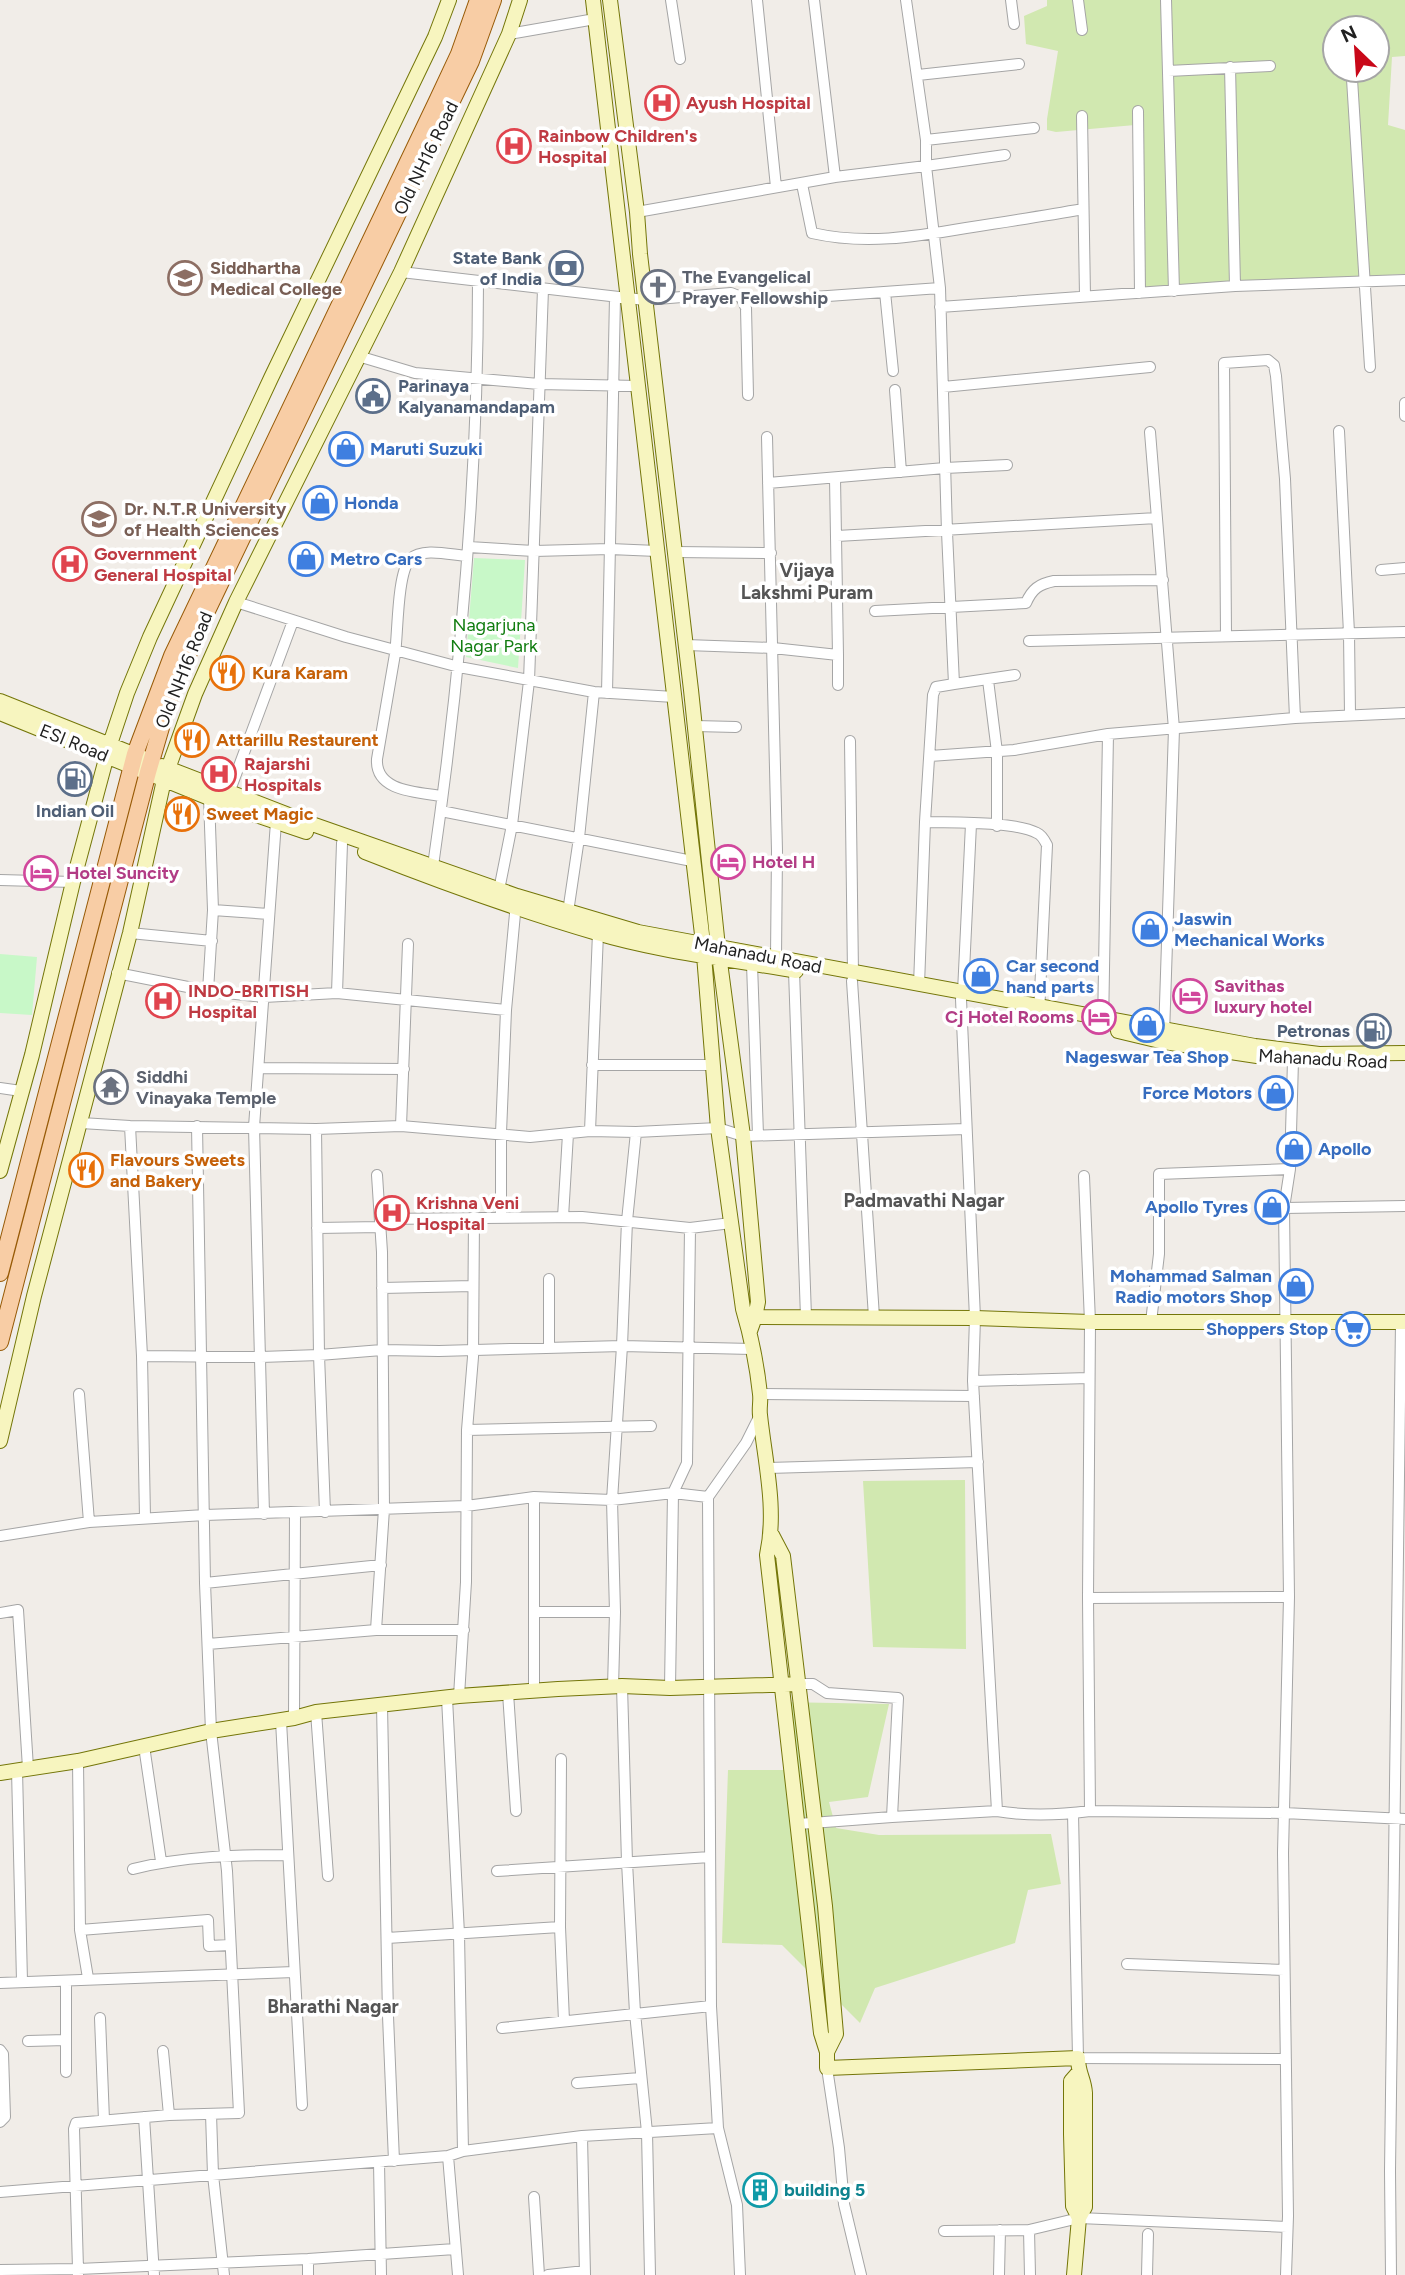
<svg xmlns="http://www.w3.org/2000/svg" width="1405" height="2275" viewBox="0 0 1405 2275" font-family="Figtree,sans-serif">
  <rect width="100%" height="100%" fill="#f1ede8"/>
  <!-- grass -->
  <path fill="#d1e8b0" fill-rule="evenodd" d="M1047 0H1405V56L1392 57 1388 125 1405 130V274L1135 290V125L1056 132 1047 130V119L1058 51 1026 44 1024 16 1047 6ZM1335 28H1377V70H1335Z
    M965 1480 966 1649 873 1647 863 1481Z
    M780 1702 889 1704 868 1797 829 1802 836 1828 879 1835 1051 1834 1061 1884 1028 1890 1015 1943 875 1988 860 2023 782 1945 722 1943 728 1770H785Z"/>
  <!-- park -->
  <path fill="#c8f8c8" d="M474 558 525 560 518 668 466 657Z
    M0 954 37 957 32 1015 0 1013Z"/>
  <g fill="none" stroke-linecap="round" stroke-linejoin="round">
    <!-- street casing -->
    <g stroke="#a5a5a5" stroke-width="12">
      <path id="street" d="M671 0 680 59
        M757 0 776 187
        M814 0 835 177
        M1011 0 1014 24
        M1078 0 1082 30
        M1166 0 1174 291
        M509 34 595 19
        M1230 67 1235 286
        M1168 71 1270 66
        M918 75 1019 64
        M1352 79 1370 367
        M1138 111 1140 293
        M1082 116 1085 296
        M926 140 1034 128
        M802 184 812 233C865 245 913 237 966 228 1005 222 1044 216 1083 209
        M637 212 835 177 926 166V140L906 0
        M401 272 645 300 731 293 741 297 746 308 748 395
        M885 292 893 371
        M814 297 940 288
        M940 307 1235 286 1405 280
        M358 356 415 373 539 384 638 386
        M943 387 1150 367
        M895 390 901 472
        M1405 403V416
        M1339 431 1349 633 1350 715
        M1150 432 1174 729 1164 1035
        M767 437 777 851 776 957
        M835 478 838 655
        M768 483 945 468 1007 465
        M837 536 1157 518
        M469 547 534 551 610 549 657 551
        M675 552 771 553
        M1381 570 1405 568
        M236 602 346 637 459 667 594 692 674 697
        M875 611 1026 603C1032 589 1039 584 1054 581L1163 580
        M1226 636 1224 363 1268 360 1274 365 1276 376 1285 479 1295 718
        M1029 641 1405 632
        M686 645 773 648 838 655V685
        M988 680 997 752V826
        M954 684 1015 675
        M607 693 615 297
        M695 726 736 727
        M850 741 853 973
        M930 756 1014 750 1108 734 1295 718 1405 713
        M229 793 293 621
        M442 796C418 792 375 792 377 759 383 724 389 689 395 654 398 633 397 574 410 559 423 547 451 555 467 556
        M441 811 692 861
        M925 822C951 823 1015 821 1037 833 1042 835 1045 841 1047 845L1039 1014
        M433 866C461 672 478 478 478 281
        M0 880 73 882
        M499 890 512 825 529 681 543 289
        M213 910 269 914
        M568 912 579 838 594 692
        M130 933 212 941
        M752 964 758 1135
        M794 971 806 1317
        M117 973 208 991 264 997 337 993 506 1010 516 903
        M852 981 874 1317
        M919 985 925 822 933 695 936 687 954 684 947 532 940 288 926 166 1005 155
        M208 991 213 910 209 798
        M963 992 971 824
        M337 993 342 843
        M961 999 975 1318 973 1381 997 1811C1026 1816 1060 1815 1090 1811L1284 1813 1405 1819
        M1103 1028 1108 734
        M592 1065H713
        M259 1068 404 1069
        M0 1088 21 1091
        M81 1123 130 1126 316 1129 401 1126 530 1137 590 1131 636 1132 718 1128 743 1136 966 1129
        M130 1126 142 1356 145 1518
        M401 1126 408 944
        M316 1129 319 1355 325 1512
        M590 1131 598 933
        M1084 1176 1090 1322 1088 1598 1090 1811
        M1284 1208 1405 1206
        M501 1216V1133L506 1010
        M563 1217 568 1134
        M381 1219 582 1217 690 1228 731 1223
        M317 1228 381 1227
        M382 1288 473 1286
        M1151 1322 1159 1254V1174L1290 1169
        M549 1348V1279
        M142 1356 261 1357 319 1355 382 1350 439 1351 622 1346 752 1349
        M973 1381 1089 1378
        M79 1394 89 1522
        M760 1394 974 1396
        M467 1430 651 1426
        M768 1468 978 1462
        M264 1514 254 1127 276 822
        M0 1536 89 1522 205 1515 466 1506 534 1497 612 1500 673 1493 708 1497
        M205 1583 381 1565
        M1088 1598 1289 1597
        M534 1612H615
        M0 1613 18 1610 28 1768
        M376 1630 384 1509 382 1252 377 1175
        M208 1644 376 1630H464
        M799 1684H813L827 1693 898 1698 892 1817 997 1811
        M622 1686 627 1862 635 2013 647 2132 650 2275
        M613 1687 615 1612 612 1500 622 1346 627 1221 636 1132
        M670 1688 673 1493 687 1463 690 1228
        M534 1692V1497
        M508 1693 516 1811
        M459 1696 466 1582 467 1430 473 1357 474 1217
        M447 1698 459 1934 463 2151
        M382 1705 388 2016 394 2161
        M316 1712 328 1876
        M294 1718 295 1513
        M281 1721 302 2105
        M144 1746 161 1861
        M561 1759 560 1927 564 2021
        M78 1761 80 1930 88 1978
        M17 1770 22 1981
        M1073 1813 1078 2058 1286 2059
        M798 1824 892 1817
        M133 1869C184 1856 235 1855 288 1855
        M497 1871 710 1857
        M80 1930 208 1920 209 1946 230 1945
        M387 1938 560 1927
        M1127 1964 1284 1970
        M66 1981V2072
        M0 1983 294 1972
        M100 2018 104 2120
        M502 2028 711 2006
        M28 2041 66 2040
        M0 2050 3 2054 5 2117 0 2122
        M163 2051 169 2115
        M827 2068 839 2148 844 2204 861 2275
        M577 2083 640 2078
        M211 2114 213 2175 224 2275
        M144 2117 154 2275
        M582 2136 585 2275
        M448 2156 458 2275
        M379 2162 381 2275
        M0 2192 448 2156 463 2151 582 2136 718 2128
        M534 2197 539 2275
        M1029 2230 1030 2275
        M944 2231 1029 2230 1079 2218 1287 2227
        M0 2270 78 2269 74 2129 76 2123 169 2115 239 2113 227 1871 211 1731 205 1583 197 1126
        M78 2275V2269L308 2259 455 2249
        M308 2275V2259
        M548 2275 585 2271
        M740 2275 737 2205 718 2128 711 2006 708 1497 746 1443 760 1415
        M999 2275 1000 2230
        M1147 2275 1148 2234
        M1286 2275 1288 2216 1283 1853 1289 1597 1284 1208 1290 1169 1293 1060
        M1391 2275 1390 2171 1401 1322"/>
    </g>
    <!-- secondary casing -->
    <g stroke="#747609" stroke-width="16">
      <path id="secondary" d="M593 0 703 943 718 1128 743 1309C751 1336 757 1366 760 1394 761 1401 759 1408 760 1415 765 1462 777 1509 767 1555L821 2033 827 2052V2068L1078 2058C1078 2074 1084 2078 1085 2093V2207L1079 2218 1074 2275
        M610 0 637 212 640 254 691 690 718 947 743 1136 758 1302 755 1317 750 1331
        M0 701 143 758
        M0 713 224 804 306 832
        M162 766 312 824 517 896 638 932 1255 1046 1319 1054 1405 1053
        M365 852C441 882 518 910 597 933 661 952 730 959 796 971
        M1118 1031 1164 1042 1257 1056
        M0 1171 32 1055 73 882 110 744 127 693 150 637 271 378 435 37 449 0
        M755 1317 975 1318 1090 1322H1405
        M0 1441 34 1296 130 933 164 780 195 694 236 602 401 272 509 34 520 0
        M772 1535 783 1556 825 1906 836 2034 827 2052
        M0 1773 78 1761 211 1731 294 1718 316 1712 459 1696 558 1689 622 1686 670 1688 799 1684
        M1078 2073 1071 2081V2134L1073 2206 1079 2218"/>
    </g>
    <!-- primary casing -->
    <g stroke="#975a06" stroke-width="18">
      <path id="primary" d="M0 1273 135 754 172 656 438 99 459 54 478 0
        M0 1342 148 772 169 700 204 617 471 61 493 0"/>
    </g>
    <!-- street -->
    <use href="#street" stroke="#fff" stroke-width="10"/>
    <!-- secondary -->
    <use href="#secondary" stroke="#f7f5bf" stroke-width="14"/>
    <!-- primary -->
    <use href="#primary" stroke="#f8cda5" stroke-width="16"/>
  </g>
  <!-- icons -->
  <defs>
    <g id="hospital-ring" transform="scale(1.75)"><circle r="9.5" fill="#fff" stroke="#e0444e" stroke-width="1.5"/><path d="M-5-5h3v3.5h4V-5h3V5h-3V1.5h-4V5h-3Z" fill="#e0444e"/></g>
    <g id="bank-ring" transform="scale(1.75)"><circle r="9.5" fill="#fff" stroke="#5c6f8a" stroke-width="1.5"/><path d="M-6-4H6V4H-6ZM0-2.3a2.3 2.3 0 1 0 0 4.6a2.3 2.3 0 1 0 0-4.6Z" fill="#5c6f8a"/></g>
    <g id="university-ring" transform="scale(1.75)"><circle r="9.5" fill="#fff" stroke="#8d6e63" stroke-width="1.5"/><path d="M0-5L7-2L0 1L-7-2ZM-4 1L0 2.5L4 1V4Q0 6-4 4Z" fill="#8d6e63"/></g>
    <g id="church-ring" transform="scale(1.75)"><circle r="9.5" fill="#fff" stroke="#6b7280" stroke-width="1.5"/><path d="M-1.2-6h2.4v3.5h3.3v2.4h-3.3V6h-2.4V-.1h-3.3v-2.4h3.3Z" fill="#6b7280"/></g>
    <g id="civic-ring" transform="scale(1.75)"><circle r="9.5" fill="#fff" stroke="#5c6f8a" stroke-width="1.5"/><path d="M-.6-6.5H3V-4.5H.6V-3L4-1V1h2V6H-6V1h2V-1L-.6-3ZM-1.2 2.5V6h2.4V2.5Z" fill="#5c6f8a"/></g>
    <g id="shop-ring" transform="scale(1.75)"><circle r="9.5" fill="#fff" stroke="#3f7fe0" stroke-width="1.5"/><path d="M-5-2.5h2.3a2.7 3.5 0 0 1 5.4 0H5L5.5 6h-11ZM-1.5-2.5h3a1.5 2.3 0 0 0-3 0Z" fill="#3f7fe0"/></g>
    <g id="restaurant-ring" transform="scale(1.75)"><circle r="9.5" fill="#fff" stroke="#e8710a" stroke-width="1.5"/><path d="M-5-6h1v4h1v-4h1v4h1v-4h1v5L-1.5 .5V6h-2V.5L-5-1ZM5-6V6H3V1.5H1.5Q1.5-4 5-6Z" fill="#e8710a"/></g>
    <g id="fuel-ring" transform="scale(1.75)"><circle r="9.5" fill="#fff" stroke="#5c6f8a" stroke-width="1.5"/><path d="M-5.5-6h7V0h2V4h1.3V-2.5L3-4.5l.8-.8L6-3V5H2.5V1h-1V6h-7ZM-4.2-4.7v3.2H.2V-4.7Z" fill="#5c6f8a"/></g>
    <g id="hotel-ring" transform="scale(1.75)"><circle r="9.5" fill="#fff" stroke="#d1479c" stroke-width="1.5"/><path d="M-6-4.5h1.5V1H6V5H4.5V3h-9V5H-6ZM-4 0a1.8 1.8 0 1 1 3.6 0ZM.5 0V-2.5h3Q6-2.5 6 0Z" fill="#d1479c"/></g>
    <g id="temple-ring" transform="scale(1.75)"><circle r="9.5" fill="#fff" stroke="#6b7280" stroke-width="1.5"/><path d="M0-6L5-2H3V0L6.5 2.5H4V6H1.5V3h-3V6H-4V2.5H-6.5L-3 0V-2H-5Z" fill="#6b7280"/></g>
    <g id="supermarket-ring" transform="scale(1.75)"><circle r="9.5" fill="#fff" stroke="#3f7fe0" stroke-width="1.5"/><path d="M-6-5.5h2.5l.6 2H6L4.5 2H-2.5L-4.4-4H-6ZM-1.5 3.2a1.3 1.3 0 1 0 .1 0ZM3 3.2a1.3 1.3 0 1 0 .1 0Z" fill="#3f7fe0"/></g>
    <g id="building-ring" transform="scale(1.75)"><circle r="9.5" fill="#fff" stroke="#0f9aa8" stroke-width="1.5"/><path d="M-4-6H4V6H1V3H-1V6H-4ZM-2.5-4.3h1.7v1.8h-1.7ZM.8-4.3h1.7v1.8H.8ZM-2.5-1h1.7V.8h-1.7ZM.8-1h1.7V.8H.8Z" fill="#0f9aa8"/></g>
  </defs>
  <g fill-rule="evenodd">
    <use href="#hospital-ring" x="662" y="103"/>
    <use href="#hospital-ring" x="514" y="146"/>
    <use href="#bank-ring" x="566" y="268"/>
    <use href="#university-ring" x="185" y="278"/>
    <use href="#church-ring" x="658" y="287"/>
    <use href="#civic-ring" x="373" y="396"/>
    <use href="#shop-ring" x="346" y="449"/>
    <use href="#shop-ring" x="320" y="503"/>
    <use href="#university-ring" x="99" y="519"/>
    <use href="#shop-ring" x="306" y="559"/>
    <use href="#hospital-ring" x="70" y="564"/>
    <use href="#restaurant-ring" x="227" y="673"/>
    <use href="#restaurant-ring" x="192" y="740"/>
    <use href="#hospital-ring" x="219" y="774"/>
    <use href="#fuel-ring" x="75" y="779"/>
    <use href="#restaurant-ring" x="182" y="814"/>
    <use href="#hotel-ring" x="728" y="862"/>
    <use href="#hotel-ring" x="41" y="873"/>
    <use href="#shop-ring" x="1150" y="929"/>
    <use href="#shop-ring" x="981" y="976"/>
    <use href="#hotel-ring" x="1190" y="996"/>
    <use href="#hospital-ring" x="163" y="1001"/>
    <use href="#hotel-ring" x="1099" y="1017"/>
    <use href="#shop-ring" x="1147" y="1025"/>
    <use href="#fuel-ring" x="1374" y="1031"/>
    <use href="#temple-ring" x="111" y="1087"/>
    <use href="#shop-ring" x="1276" y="1093"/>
    <use href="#shop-ring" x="1294" y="1149"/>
    <use href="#restaurant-ring" x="86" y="1170"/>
    <use href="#shop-ring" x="1272" y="1207"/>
    <use href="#hospital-ring" x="392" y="1213"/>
    <use href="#shop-ring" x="1296" y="1286"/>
    <use href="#supermarket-ring" x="1353" y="1329"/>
    <use href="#building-ring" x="760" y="2190"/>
  </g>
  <g text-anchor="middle" stroke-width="7" stroke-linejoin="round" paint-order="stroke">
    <!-- health labels -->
    <g font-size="18" font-weight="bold" fill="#be3a42" stroke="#fff" text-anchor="start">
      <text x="686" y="109">Ayush Hospital</text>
      <text x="538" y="142">Rainbow Children's<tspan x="538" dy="21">Hospital</tspan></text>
      <text x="94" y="560">Government<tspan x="94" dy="21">General Hospital</tspan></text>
      <text x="244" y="770">Rajarshi<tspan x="244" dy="21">Hospitals</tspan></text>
      <text x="188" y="997">INDO-BRITISH<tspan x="188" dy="21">Hospital</tspan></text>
      <text x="416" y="1209">Krishna Veni<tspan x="416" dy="21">Hospital</tspan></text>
    </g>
    <!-- street labels -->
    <g font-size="18" fill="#212121" stroke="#fff">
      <text transform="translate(426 158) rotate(-64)" y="6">Old NH16 Road</text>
      <text transform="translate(184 670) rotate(-68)" y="6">Old NH16 Road</text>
      <text transform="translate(74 743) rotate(22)" y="6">ESI Road</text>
      <text transform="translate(758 955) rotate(11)" y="6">Mahanadu Road</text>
      <text transform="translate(1323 1059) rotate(3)" y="6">Mahanadu Road</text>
    </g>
    <!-- service labels -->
    <g font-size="18" font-weight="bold" fill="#4e5e75" stroke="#fff" text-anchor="end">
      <text x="542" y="264">State Bank<tspan x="542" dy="21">of India</tspan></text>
      <text x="398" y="392" text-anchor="start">Parinaya<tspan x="398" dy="21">Kalyanamandapam</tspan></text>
      <text x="75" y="817" text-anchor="middle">Indian Oil</text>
      <text x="1350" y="1037">Petronas</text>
    </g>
    <!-- education labels -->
    <g font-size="18" font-weight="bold" fill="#785e54" stroke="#fff" text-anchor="start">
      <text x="210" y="274">Siddhartha<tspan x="210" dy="21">Medical College</tspan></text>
      <text x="124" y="515">Dr. N.T.R University<tspan x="124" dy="21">of Health Sciences</tspan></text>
    </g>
    <!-- worship labels -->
    <g font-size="18" font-weight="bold" fill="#5b616d" stroke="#fff" text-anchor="start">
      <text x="682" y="283">The Evangelical<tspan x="682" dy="21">Prayer Fellowship</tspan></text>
      <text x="136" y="1083">Siddhi<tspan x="136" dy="21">Vinayaka Temple</tspan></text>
    </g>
    <!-- shop labels -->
    <g font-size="18" font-weight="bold" fill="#366cbe" stroke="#fff" text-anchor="start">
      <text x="370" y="455">Maruti Suzuki</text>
      <text x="344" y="509">Honda</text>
      <text x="330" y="565">Metro Cars</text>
      <text x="1174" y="925">Jaswin<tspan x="1174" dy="21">Mechanical Works</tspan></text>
      <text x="1006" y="972">Car second<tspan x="1006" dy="21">hand parts</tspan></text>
      <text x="1147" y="1063" text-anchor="middle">Nageswar Tea Shop</text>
      <text x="1252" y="1099" text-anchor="end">Force Motors</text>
      <text x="1318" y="1155">Apollo</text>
      <text x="1248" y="1213" text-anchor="end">Apollo Tyres</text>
      <text x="1272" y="1282" text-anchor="end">Mohammad Salman<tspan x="1272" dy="21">Radio motors Shop</tspan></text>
      <text x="1328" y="1335" text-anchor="end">Shoppers Stop</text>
    </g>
    <!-- park labels -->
    <g font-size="18" fill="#117d10" stroke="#fff">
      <text x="494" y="631">Nagarjuna<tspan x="494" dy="21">Nagar Park</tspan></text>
    </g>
    <!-- food labels -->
    <g font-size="18" font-weight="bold" fill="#c56008" stroke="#fff" text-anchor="start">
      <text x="252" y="679">Kura Karam</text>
      <text x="216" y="746">Attarillu Restaurent</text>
      <text x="206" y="820">Sweet Magic</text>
      <text x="110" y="1166">Flavours Sweets<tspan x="110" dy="21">and Bakery</tspan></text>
    </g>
    <!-- hotel labels -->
    <g font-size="18" font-weight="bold" fill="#b23c85" stroke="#fff" text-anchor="start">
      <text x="752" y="868">Hotel H</text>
      <text x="66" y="879">Hotel Suncity</text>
      <text x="1214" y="992">Savithas<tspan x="1214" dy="21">luxury hotel</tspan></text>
      <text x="1074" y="1023" text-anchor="end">Cj Hotel Rooms</text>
    </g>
    <!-- culture labels -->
    <g font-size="18" font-weight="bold" fill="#0d838f" stroke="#fff" text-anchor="start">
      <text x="784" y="2196">building 5</text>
    </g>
    <!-- neighbourhood labels -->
    <g font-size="19" font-weight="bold" fill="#545454" stroke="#fff">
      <text x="807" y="577">Vijaya<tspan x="807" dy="22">Lakshmi Puram</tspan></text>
      <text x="924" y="1207">Padmavathi Nagar</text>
      <text x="333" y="2013">Bharathi Nagar</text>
    </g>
  </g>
  <!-- north arrow -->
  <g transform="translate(1356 49) rotate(335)"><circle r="33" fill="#ffffff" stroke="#a6a6a6" stroke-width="2"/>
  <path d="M0-5L12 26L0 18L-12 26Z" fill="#c90819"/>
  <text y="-10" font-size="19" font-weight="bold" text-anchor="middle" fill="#212121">N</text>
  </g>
</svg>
